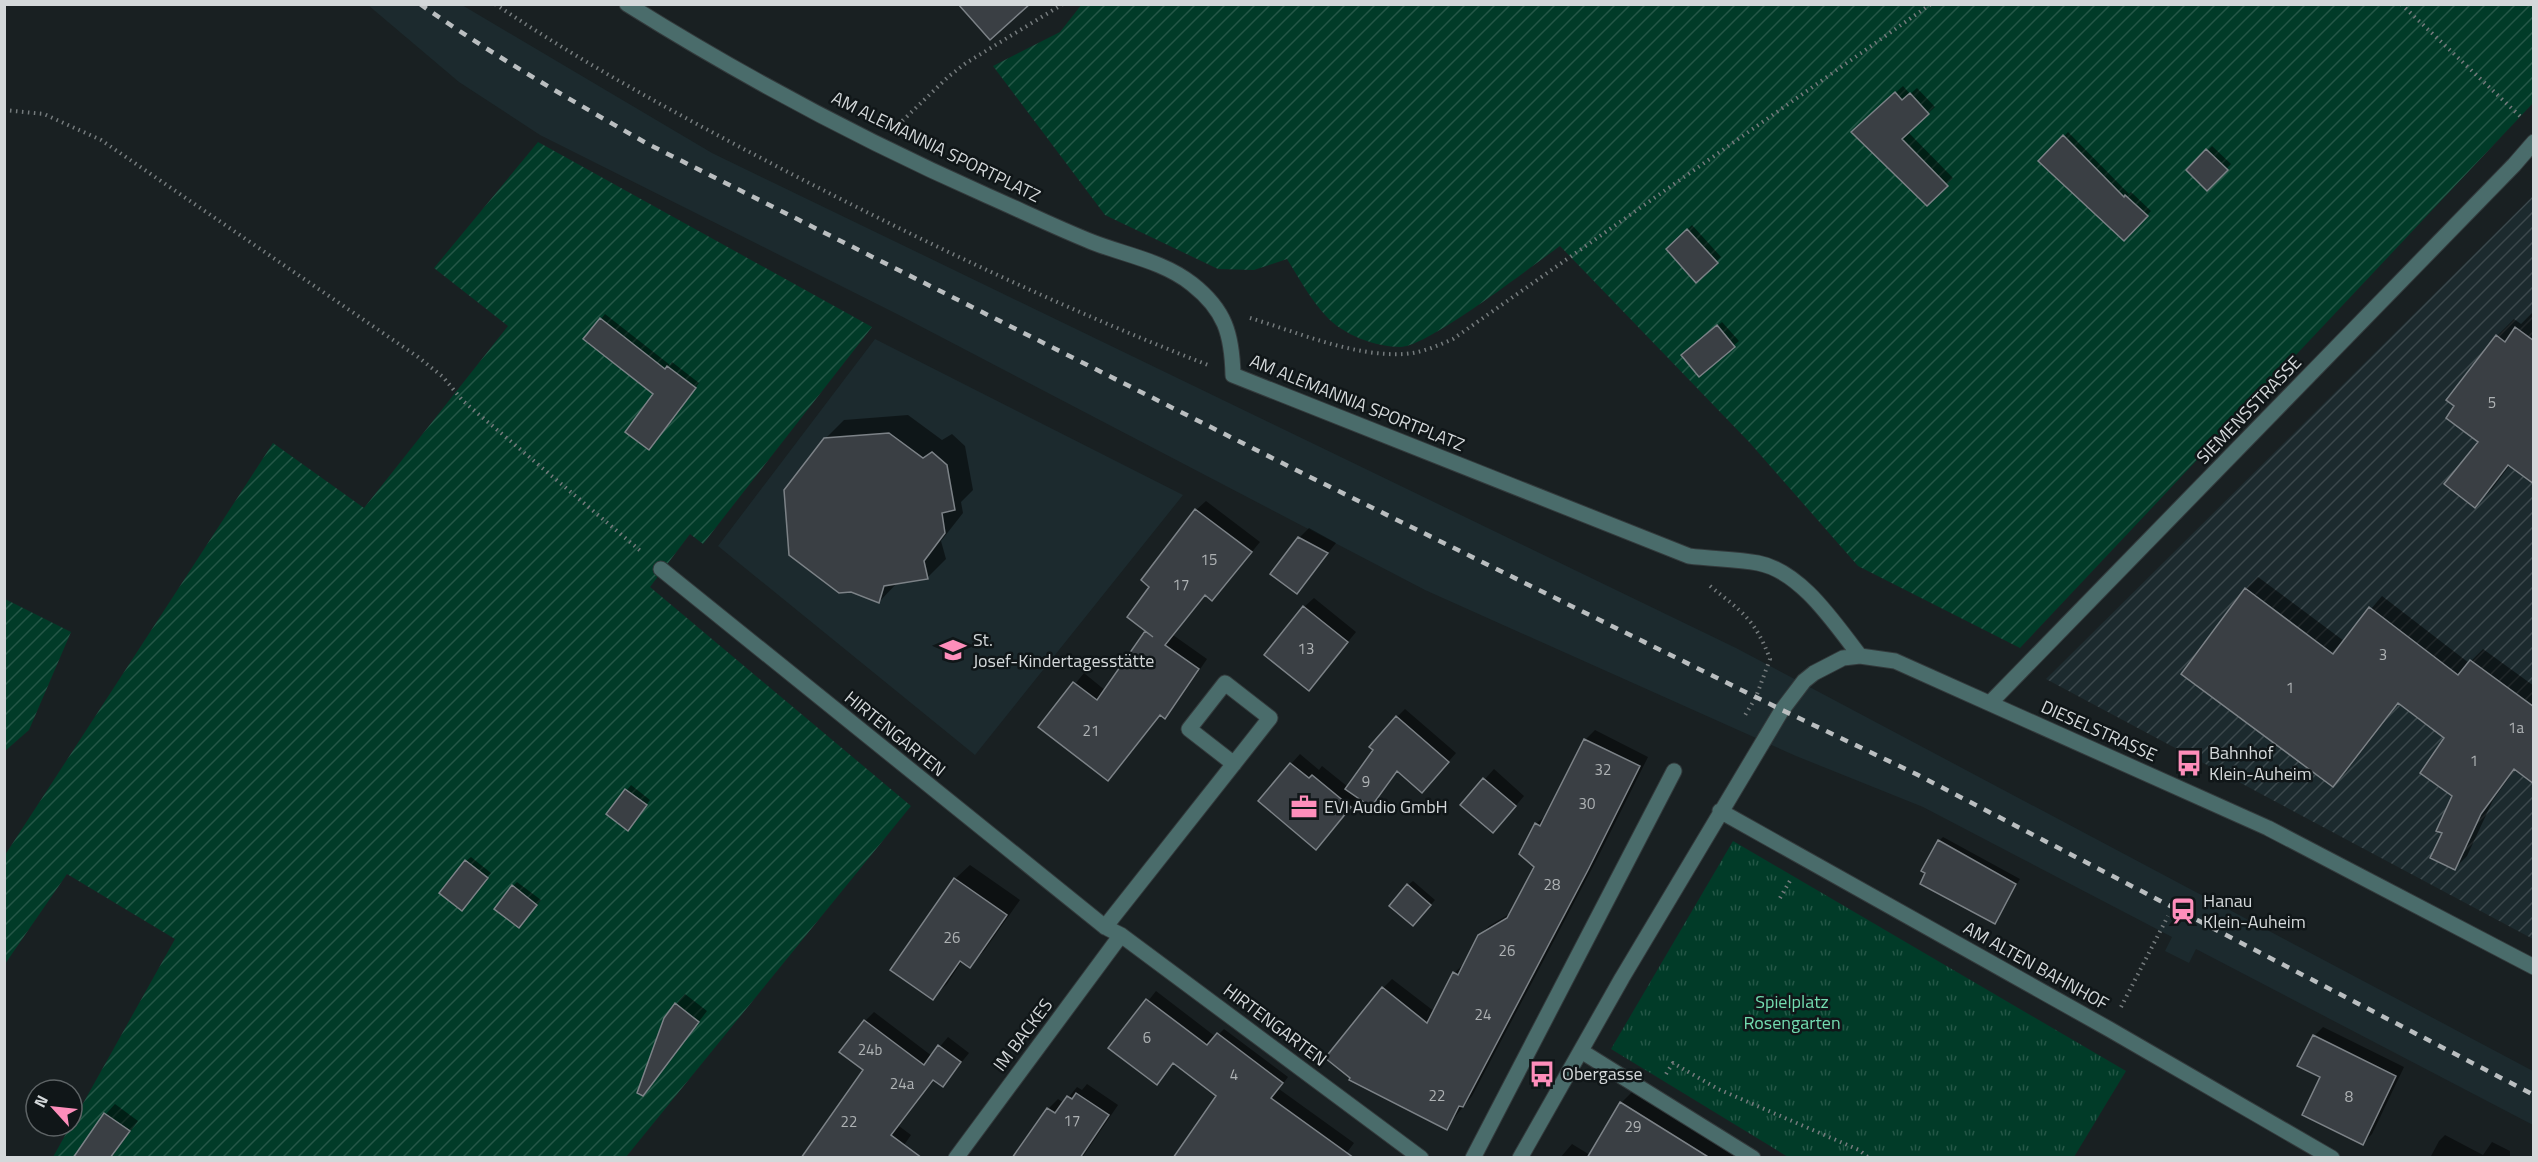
<svg xmlns="http://www.w3.org/2000/svg" width="2538" height="1162" viewBox="0 0 2538 1162" font-family="'Titillium Web',sans-serif">
  <defs>
    <pattern id="industrial-furrows" width="10" height="10" patternUnits="userSpaceOnUse" patternTransform="scale(1.5)"><rect width="10" height="10" fill="#1c2a2e"/><path d="M-1 1l2-2M0 10L10 0M9 11l2-2" fill="none" stroke="#3c484c"/></pattern>
    <pattern id="park-tufts" width="24" height="20" patternUnits="userSpaceOnUse" patternTransform="scale(1.5)"><rect width="24" height="20" fill="#013b28"/><path d="M3 7l-1-3M5 7V3M7 7l1-3M15 17l-1-3M17 17v-4M19 17l1-3" fill="none" stroke="#255747"/></pattern>
    <pattern id="garden-furrows" width="10" height="10" patternUnits="userSpaceOnUse" patternTransform="scale(1.5)"><rect width="10" height="10" fill="#013b28"/><path d="M-1 1l2-2M0 10L10 0M9 11l2-2" fill="none" stroke="#255747"/></pattern>
  </defs>
  <rect width="100%" height="100%" fill="#192022"/>
  <!-- built -->
  <path fill="#1c2a2e" d="M368 5H462L712 153 1736 648 2533 1071V1125L2196 949 2189 963 2165 951 2172 937 1923 807 1796 756 1425 590 899 315 540 135 459 82Z
    M875 339 1183 495 975 755 718 546Z"/>
  <!-- industrial -->
  <path fill="url(#industrial-furrows)" d="M2533 196V939L2046 679Z"/>
  <!-- park -->
  <path fill="url(#park-tufts)" d="M1733 841 2126 1071 2074 1157H1788L1611 1049Z"/>
  <!-- garden -->
  <path fill="url(#garden-furrows)" d="M1082 4 2534 5V102L2020 648 1858 566 1750 443 1560 246C1532 266 1429 346 1401 347 1376 347 1343 335 1326 316 1311 300 1299 278 1287 259L1254 270 1218 269 1105 215 993 66 1060 32Z
    M538 142 872 327 703 544 690 534 650 587 911 806 626 1157H53L175 939 67 874 5 964V855L273 443 364 508 508 326 434 268Z
    M5 599 71 632 29 730 5 751Z"/>
  <!-- shadow -->
  <path fill="#0007" d="M1903 86 1910 94 1917 88 1935 107 1908 132 1953 178 1927 204 1860 125Z
    M2068 132 2129 194 2131 192 2151 211 2124 239 2040 161Z
    M2212 146 2231 164 2207 189 2188 170Z
    M1692 225 1721 257 1697 280 1668 249Z
    M2534 311V482L2510 465 2492 489 2475 506 2480 442 2497 336 2514 319 2521 324Z
    M605 314 670 365 672 362 699 383 653 444 656 394 601 319Z
    M1722 322 1739 341 1699 375 1687 351Z
    M908 415 942 440 952 434 965 446 973 490 961 502 963 513 941 541 946 559 927 578 897 583 879 602 825 439 844 420Z
    M1206 501 1260 542 1221 589 1206 594 1173 635 1207 659 1174 707 1165 717 1161 714 1108 779 1040 727 1084 673 1106 691 1147 632 1151 587 1196 510Z
    M1309 528 1336 543 1297 592 1299 538Z
    M2258 577 2344 641 2382 596 2469 663 2483 649 2534 686V782L2516 768 2493 800 2467 856 2455 868 2444 832 2454 795 2447 738 2399 703 2345 773 2333 785 2246 589Z
    M1314 598 1356 632 1309 689 1304 607Z
    M1405 709 1456 753 1430 783 1398 770 1371 805 1360 797 1316 848 1291 764 1300 754 1319 770 1322 766 1348 787 1397 717Z
    M1595 730 1648 757 1597 859 1472 1096 1446 1128 1383 988 1392 979 1435 1012 1454 973 1464 964 1479 936 1489 926 1511 913 1536 866 1521 854 1537 823 1547 815 1585 740Z
    M1494 769 1524 796 1503 821 1462 805Z
    M631 785 650 800 632 824 608 814Z
    M1943 837 2020 879 1994 922 1939 841Z
    M471 857 491 873 466 904V861Z
    M970 865 1020 900 984 951 969 966 962 961 947 984 932 998 955 879Z
    M1413 881 1435 900 1417 920 1408 885Z
    M517 882 541 900 524 922 513 886Z
    M1156 991 1216 1037 1224 1029 1288 1077 1279 1089 1354 1143 1343 1158 1218 1095 1174 1062 1157 1083 1111 1048Z
    M685 994 707 1011 643 1094 676 1004Z
    M874 1012 932 1056 948 1037 969 1053 943 1085 935 1079 899 1126 911 1135 895 1158 865 1069V1021Z
    M2323 1027 2404 1067 2372 1134 2363 1143 2322 1077 2314 1036Z
    M1087 1084 1118 1105 1082 1158H1014L1048 1109 1058 1099 1064 1103 1077 1087 1082 1090Z
    M1632 1092 1738 1158H1560L1572 1144 1590 1155 1621 1103Z
    M115 1104 138 1121 111 1158 76 1156 106 1114Z
    M2445 1135 2483 1155 2492 1142 2510 1151V1158H2430L2439 1141Z"/>
  <!-- building -->
  <path fill="#3a3f44" stroke="#7c8287" stroke-width="1.5" d="M958 4H1030L990 40Z
    M1895 92 1902 100 1910 93 1929 114 1902 139 1948 186 1927 206 1851 132Z
    M2063 135 2124 197 2125 195 2148 216 2124 241 2038 161Z
    M2206 149 2228 170 2207 191 2186 170Z
    M1687 229 1718 263 1696 283 1666 249Z
    M600 318 665 369 667 366 696 388 649 450 625 432 653 394 583 339Z
    M1717 325 1735 347 1699 377 1681 355Z
    M2515 327 2534 341V484L2508 465 2475 508 2444 484 2478 442 2446 418 2454 406 2446 400 2496 335 2505 342Z
    M889 433 923 458 932 452 947 465 955 510 942 513 945 533 924 561 928 579 884 586 879 603 851 592 839 593 789 555 784 490 824 438Z
    M1195 509 1252 552 1212 601 1205 595 1165 645 1199 669 1165 719 1160 715 1108 781 1038 727 1073 682 1097 700 1145 631 1153 637 1127 617 1149 587 1141 580Z
    M1298 537 1328 553 1297 594 1270 574Z
    M2245 588 2333 654 2369 607 2458 675 2470 660 2534 707V784L2514 769 2481 814 2455 870 2430 858 2442 833 2436 831 2452 796 2420 773 2444 738 2398 703 2333 787 2181 674Z
    M1303 606 1348 642 1309 691 1264 655Z
    M1396 716 1449 762 1422 793 1397 771 1371 807 1345 789 1373 750 1369 747Z
    M1584 739 1640 766 1588 870 1463 1107 1459 1106 1447 1130 1349 1080 1350 1078 1325 1058 1382 987 1427 1023 1453 972 1458 975 1478 935 1507 918 1534 867 1519 854 1535 823 1540 826Z
    M1290 763 1309 778 1312 775 1351 807 1316 850 1258 801Z
    M1483 778 1516 806 1493 833 1460 805Z
    M625 789 647 805 628 831 606 814Z
    M1938 840 2016 884 1995 924 1920 884 1925 873 1921 871Z
    M465 860 488 878 462 911 439 893Z
    M954 878 1007 915 970 968 960 961 933 1000 890 970Z
    M1407 884 1431 905 1413 926 1389 906Z
    M512 885 537 905 519 928 494 909Z
    M1146 999 1207 1045 1217 1033 1283 1083 1271 1098 1354 1158H1173L1216 1096 1173 1063 1157 1085 1108 1048Z
    M675 1003 699 1022 643 1096 637 1093 664 1018Z
    M864 1020 924 1065 938 1045 961 1062 943 1087 933 1080 891 1135 922 1158H801L863 1070 839 1052Z
    M2313 1035 2396 1076 2363 1145 2302 1115 2320 1077 2297 1066Z
    M1076 1093 1109 1115 1080 1158H1012L1047 1108 1055 1113 1067 1096 1072 1099Z
    M1620 1102 1710 1158H1587Z
    M104 1113 130 1131 110 1158H73Z"/>
  <g fill="none" stroke-linecap="round" stroke-linejoin="round">
    <!-- minor casing -->
    <g stroke="#333a3c" stroke-width="17">
      <path id="minor" d="M627 4C742 76 864 141 988 196 1022 211 1057 228 1092 242 1125 255 1163 261 1192 284 1225 310 1232 334 1233 375L1689 556C1712 559 1736 559 1758 563 1801 571 1835 624 1860 656
        M661 569 1105 927 1121 935 1421 1158
        M1990 703 2514 165 2534 142
        M1720 811 2109 1029 2332 1158
        M1105 927 1270 718 1225 683 1189 729 1234 764
        M1581 1051 1753 1158
        M956 1158 1121 935
        M1473 1158 1674 771
        M1520 1158 1622 978 1782 710 1804 681 1814 673 1843 658 1860 656 1895 661 2268 828 2534 967"/>
    </g>
    <!-- path -->
    <path stroke="#757b7d" stroke-width="4" stroke-dasharray="1.5 4.5" stroke-linecap="butt" d="M495 4C587 66 684 118 782 169 921 241 1062 308 1208 365
      M2401 4 2523 119
      M4 110 44 114 101 140 418 357 443 377 463 401 643 553
      M898 125 948 77 966 63 1063 4
      M1250 318C1297 332 1354 357 1404 354 1421 353 1437 346 1453 339L1931 4
      M1710 586C1742 612 1755 619 1770 659L1756 697 1744 717
      M1780 898 1791 879
      M2121 1007 2168 916
      M1666 1074 1673 1063 1718 1089 1859 1150 1869 1158"/>
    <!-- minor -->
    <use href="#minor" stroke="#4a6c6b" stroke-width="15"/>
    <!-- rail -->
    <path stroke="#babec0" stroke-width="4.5" stroke-dasharray="8 8" stroke-linecap="butt" d="M420 4C492 55 569 99 646 143L1308 476 1782 710 1916 774 2534 1095"/>
  </g>
  <!-- icons -->
  <defs>
    <g id="school-bare" transform="scale(2.07)"><path d="M0-5L7-2L0 1L-7-2ZM-4 1L0 2.5L4 1V4Q0 6-4 4Z" fill="#fe8ebb" stroke="#101618" stroke-width="2.5" paint-order="stroke"/></g>
    <g id="bus-bare" transform="scale(2.07)"><path d="M-5-6H5V4H4V6H2V4H-2V6H-4V4H-5ZM-3.5-4V0h7V-4ZM-3.5 1.2v1.5H-2V1.2ZM2 1.2v1.5H3.5V1.2Z" fill="#fe8ebb" stroke="#101618" stroke-width="2.5" paint-order="stroke"/></g>
    <g id="office-bare" transform="scale(2.07)"><path d="M-6-3h4V-5.5h4V-3h4V5H-6ZM-1-4.5V-3h2v-1.5ZM-6 0V1H6V0Z" fill="#fe8ebb" stroke="#101618" stroke-width="2.5" paint-order="stroke"/></g>
    <g id="station-bare" transform="scale(2.07)"><path d="M-3-6H3Q5-6 5-4V2Q5 4 3 4L4.5 6H3L1.5 4h-3L-3 6H-4.5L-3 4Q-5 4-5 2V-4Q-5-6-3-6ZM-3.5-4v3h7v-3ZM-3.5 1v1.5H-2V1ZM2 1v1.5H3.5V1Z" fill="#fe8ebb" stroke="#101618" stroke-width="2.5" paint-order="stroke"/></g>
  </defs>
  <g fill-rule="evenodd">
    <use href="#school-bare" x="953" y="650"/>
    <use href="#bus-bare" x="2189" y="763"/>
    <use href="#office-bare" x="1304" y="807"/>
    <use href="#station-bare" x="2183" y="911"/>
    <use href="#bus-bare" x="1542" y="1074"/>
  </g>
  <g text-anchor="middle" stroke-width="5" stroke-linejoin="round" paint-order="stroke">
    <!-- number labels -->
    <g font-size="15" fill="#aeb2b4">
      <text x="2492" y="408">5</text>
      <text x="1209" y="565">15</text>
      <text x="1181" y="590">17</text>
      <text x="1306" y="654">13</text>
      <text x="2383" y="660">3</text>
      <text x="2290" y="693">1</text>
      <text x="2516" y="733">1a</text>
      <text x="1091" y="736">21</text>
      <text x="2474" y="766">1</text>
      <text x="1603" y="775">32</text>
      <text x="1366" y="787">9</text>
      <text x="1587" y="809">30</text>
      <text x="1552" y="890">28</text>
      <text x="952" y="943">26</text>
      <text x="1507" y="956">26</text>
      <text x="1483" y="1020">24</text>
      <text x="1147" y="1043">6</text>
      <text x="870" y="1055">24b</text>
      <text x="1234" y="1080">4</text>
      <text x="902" y="1089">24a</text>
      <text x="1437" y="1101">22</text>
      <text x="2349" y="1102">8</text>
      <text x="1072" y="1126">17</text>
      <text x="849" y="1127">22</text>
      <text x="1633" y="1132">29</text>
    </g>
    <!-- street labels -->
    <g font-size="18" fill="#d4d8da" stroke="#101618">
      <text transform="translate(936 147) rotate(26)" y="6">AM ALEMANNIA SPORTPLATZ</text>
      <text transform="translate(1357 403) rotate(22)" y="6">AM ALEMANNIA SPORTPLATZ</text>
      <text transform="translate(2249 410) rotate(-46)" y="6">SIEMENSSTRASSE</text>
      <text transform="translate(2099 731) rotate(24)" y="6">DIESELSTRASSE</text>
      <text transform="translate(895 734) rotate(39)" y="6">HIRTENGARTEN</text>
      <text transform="translate(2036 966) rotate(29)" y="6">AM ALTEN BAHNHOF</text>
      <text transform="translate(1275 1025) rotate(37)" y="6">HIRTENGARTEN</text>
      <text transform="translate(1023 1035) rotate(-53)" y="6">IM BACKES</text>
    </g>
    <!-- poi labels -->
    <g font-size="18" fill="#d4d8da" stroke="#101618" text-anchor="start">
      <text x="973" y="646">St.<tspan x="973" dy="21">Josef-Kindertagesstätte</tspan></text>
      <text x="2209" y="759">Bahnhof<tspan x="2209" dy="21">Klein-Auheim</tspan></text>
      <text x="1324" y="813">EVI Audio GmbH</text>
      <text x="2203" y="907">Hanau<tspan x="2203" dy="21">Klein-Auheim</tspan></text>
      <text x="1562" y="1080">Obergasse</text>
    </g>
    <!-- park labels -->
    <g font-size="18" fill="#73dcb0" stroke="#101618">
      <text x="1792" y="1008">Spielplatz<tspan x="1792" dy="21">Rosengarten</tspan></text>
    </g>
  </g>
  <!-- border -->
  <rect width="2538" height="1162" fill="none" stroke="#d4d8da" stroke-width="12"/>
  <!-- north arrow -->
  <g transform="translate(54 1108) rotate(297)"><circle r="28" fill="#101618" stroke="#5e6466" stroke-width="1.5"/>
  <path d="M0-4.5L10 22L0 15L-10 22Z" fill="#fe8ebb"/>
  <text y="-9" font-size="16" font-weight="bold" text-anchor="middle" fill="#d4d8da">N</text>
  </g>
</svg>
